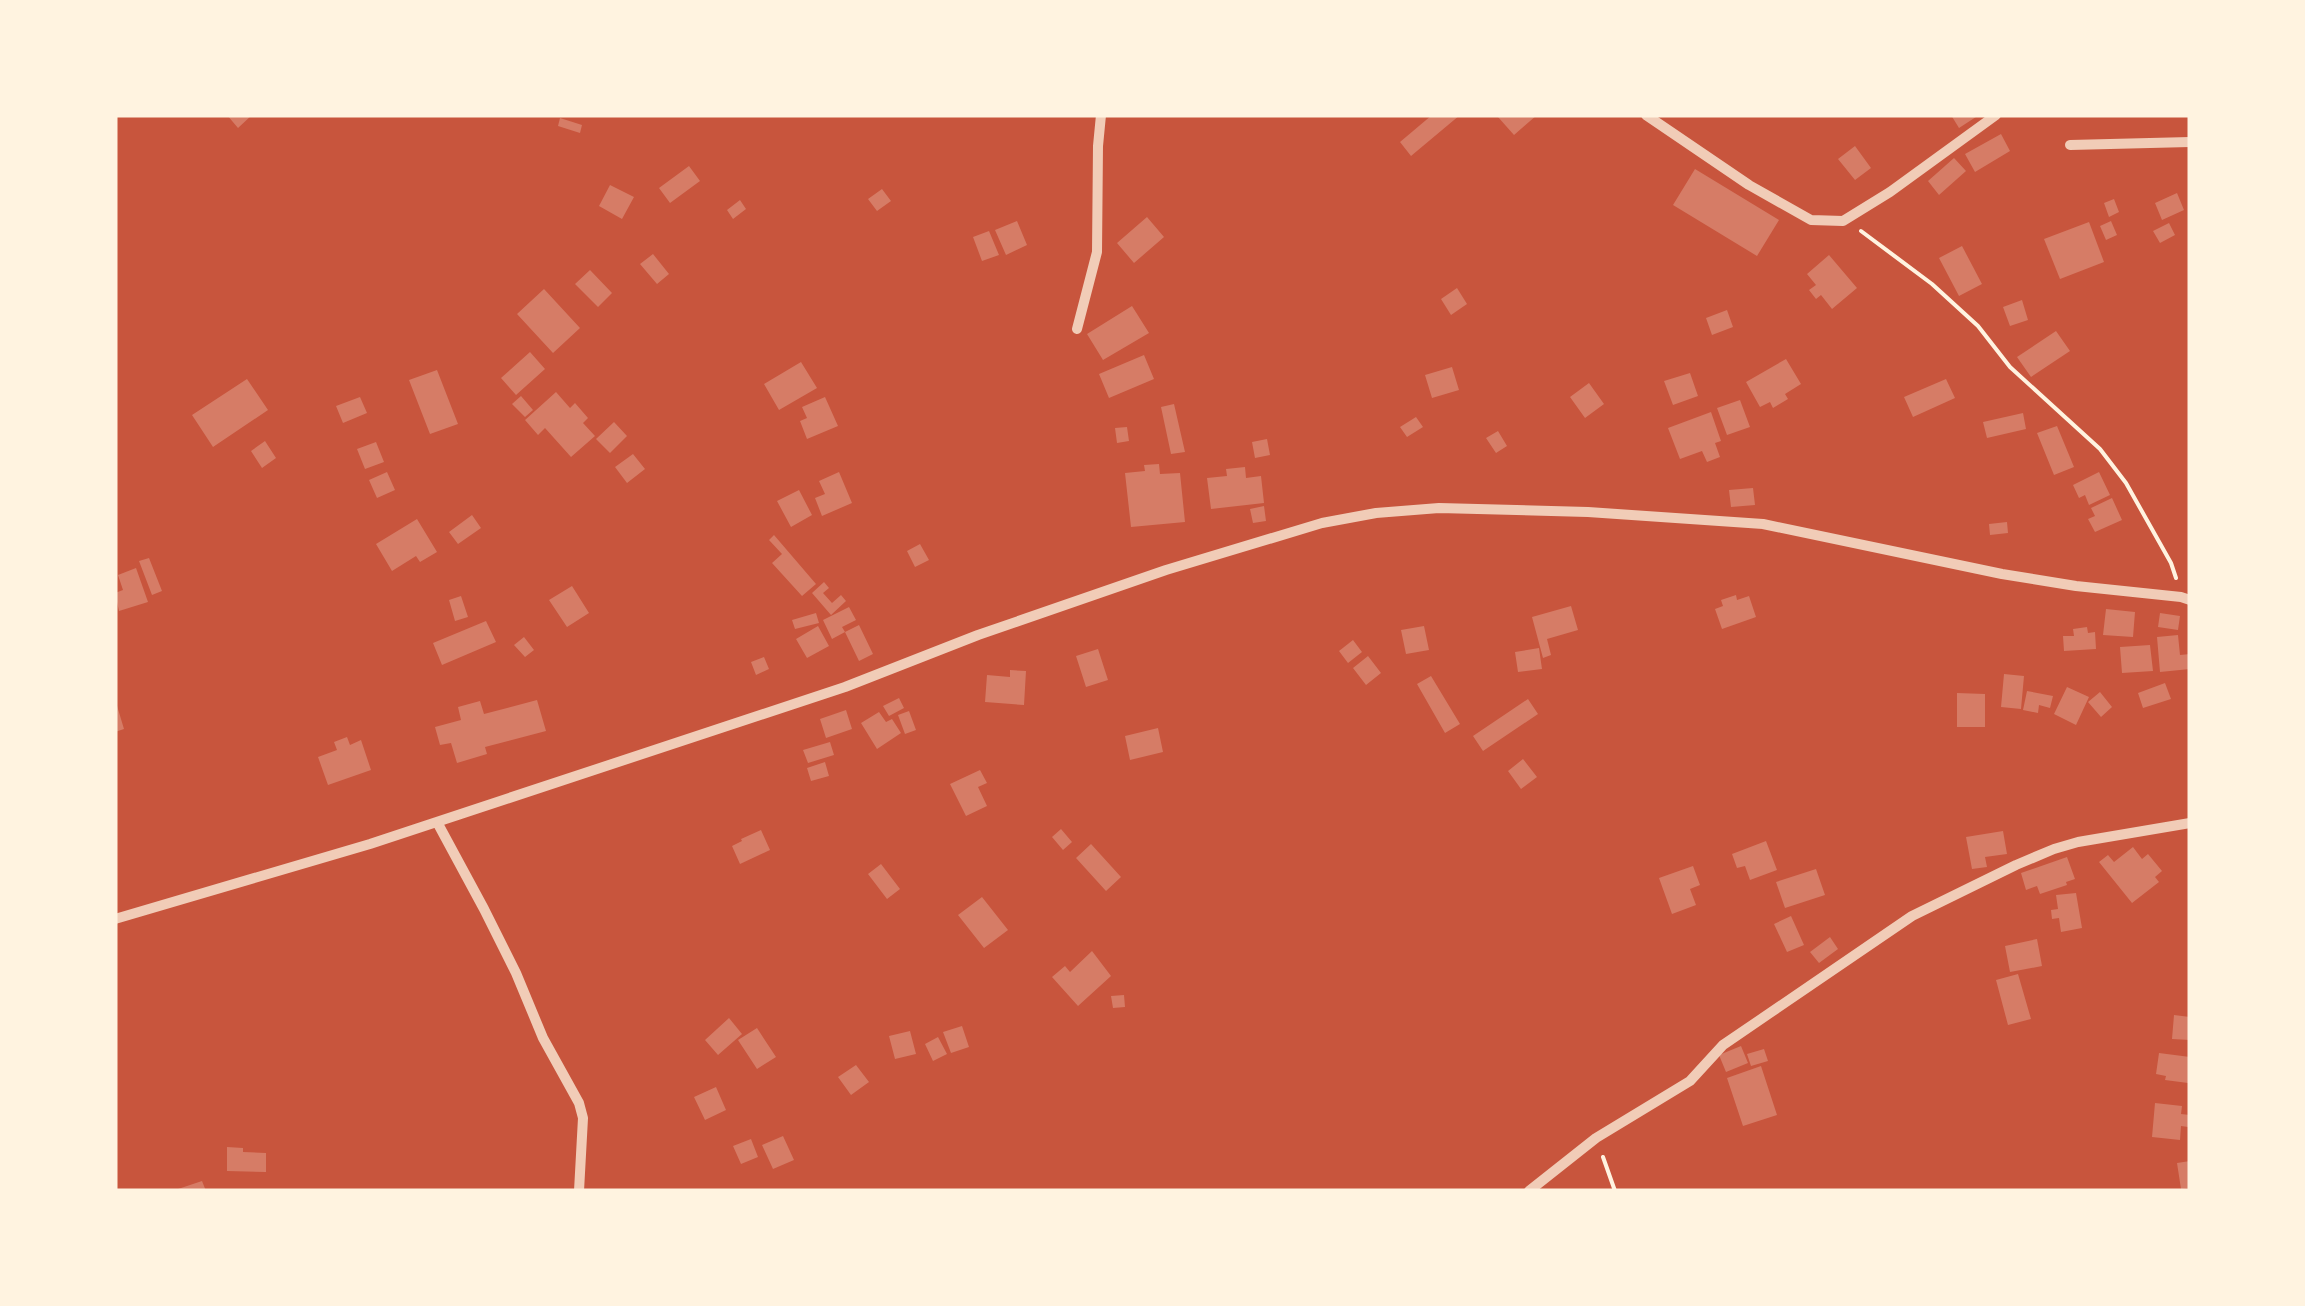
<svg xmlns="http://www.w3.org/2000/svg" width="2305" height="1306" viewBox="0 0 2305 1306" font-family="'Noto Serif',serif">
  <rect width="100%" height="100%" fill="#c8553d"/>
  <!-- building -->
  <path fill="#d67c66" d="M227 115H252L238 128Z
    M1432 115H1460L1411 156 1400 142Z
    M1500 115H1537L1514 135 1498 117Z
    M1951 115H1979L1959 128Z
    M560 118 582 125 580 133 558 126Z
    M2001 134 2010 151 1975 172 1965 154Z
    M1855 146 1871 168 1855 180 1838 159Z
    M1954 158 1966 171 1939 195 1928 181Z
    M689 166 700 181 670 203 659 188Z
    M1695 169 1779 220 1757 256 1673 205Z
    M610 185 634 197 622 219 599 206Z
    M882 189 891 201 877 211 868 199Z
    M2177 193 2184 210 2162 220 2155 203Z
    M2114 199 2119 212 2109 217 2104 203Z
    M740 200 746 209 733 219 727 210Z
    M1147 217 1164 237 1134 263 1117 243Z
    M1017 221 1027 245 1006 255 995 230Z
    M2111 221 2117 235 2106 240 2100 226Z
    M2089 222 2104 262 2060 279 2044 239Z
    M2169 223 2175 235 2160 243 2153 231Z
    M989 231 999 255 982 261 973 237Z
    M1962 246 1982 284 1959 296 1939 258Z
    M653 254 669 274 657 284 640 264Z
    M1829 255 1857 288 1832 309 1821 295 1816 299 1809 290 1816 285 1807 274Z
    M590 270 612 293 598 307 575 284Z
    M1457 288 1467 304 1451 315 1441 299Z
    M544 289 580 328 553 353 517 314Z
    M2022 300 2028 320 2010 326 2003 307Z
    M1132 306 1149 333 1103 360 1087 334Z
    M1727 310 1733 327 1712 335 1706 318Z
    M2056 331 2070 351 2031 377 2017 357Z
    M530 352 545 369 516 395 501 378Z
    M1144 355 1154 379 1109 398 1099 374Z
    M1786 359 1801 384 1785 394 1788 399 1773 408 1770 402 1760 407 1746 382Z
    M801 362 817 388 779 410 764 384Z
    M1452 367 1459 390 1432 398 1425 375Z
    M437 370 458 424 430 434 409 380Z
    M1690 373 1698 396 1673 405 1664 381Z
    M247 379 268 410 213 447 192 415Z
    M1946 379 1955 398 1913 417 1904 397Z
    M1589 383 1604 404 1585 418 1570 397Z
    M556 392 570 408 575 403 588 418 583 423 595 436 571 457 545 428 538 435 525 420Z
    M521 396 533 410 525 417 512 404Z
    M360 397 367 413 343 423 336 406Z
    M825 397 838 426 807 439 800 421 807 418 802 407Z
    M1740 400 1750 427 1727 435 1717 408Z
    M1174 404 1185 452 1171 454 1161 407Z
    M1711 412 1721 441 1715 443 1720 457 1707 462 1702 451 1680 459 1668 428Z
    M2023 413 2026 429 1987 438 1983 422Z
    M1416 417 1423 427 1407 437 1400 427Z
    M614 422 627 436 610 453 596 439Z
    M2057 426 2074 467 2054 475 2037 433Z
    M1127 427 1129 441 1117 443 1115 428Z
    M1498 431 1507 446 1496 453 1486 438Z
    M1267 439 1270 455 1255 458 1252 442Z
    M265 441 276 458 262 468 251 451Z
    M376 442 384 462 365 469 357 449Z
    M633 454 645 469 627 483 615 467Z
    M1159 464 1160 474 1180 473 1185 522 1131 527 1125 473 1145 471 1144 465Z
    M1245 467 1246 478 1261 476 1264 503 1211 509 1207 478 1227 476 1226 469Z
    M387 472 395 490 377 498 369 480Z
    M839 472 852 503 822 516 815 498 825 494 819 481Z
    M2099 472 2110 495 2089 505 2085 495 2079 498 2073 485Z
    M1753 488 1755 505 1731 507 1729 490Z
    M799 490 812 515 791 527 777 501Z
    M2112 498 2122 520 2095 532 2088 519 2095 516 2091 508Z
    M1264 506 1266 521 1253 523 1250 509Z
    M472 515 481 528 458 544 449 532Z
    M417 519 437 552 420 562 416 556 392 571 376 544Z
    M2007 522 2008 533 1990 535 1989 524Z
    M774 535 816 584 802 596 772 563 782 554 769 540Z
    M920 544 929 560 915 567 907 551Z
    M149 558 162 591 152 595 139 561Z
    M136 568 148 602 119 611 115 593 123 590 118 575Z
    M824 582 829 588 823 593 832 603 841 595 846 601 831 615 812 593Z
    M572 586 589 613 567 627 549 600Z
    M1736 595 1737 600 1749 596 1756 617 1722 629 1715 609 1723 606 1721 600Z
    M461 596 468 617 455 621 449 600Z
    M1571 606 1578 630 1547 639 1551 655 1543 658 1532 617Z
    M849 607 856 620 842 627 845 632 832 639 823 620Z
    M2106 609 2135 612 2133 637 2103 635Z
    M816 613 819 623 795 629 792 620Z
    M2160 613 2180 616 2178 630 2158 627Z
    M486 621 496 642 442 665 433 643Z
    M859 625 873 654 859 661 845 632Z
    M818 626 829 646 807 658 796 639Z
    M1424 626 1429 650 1406 654 1401 630Z
    M2087 627 2088 633 2095 632 2096 649 2064 651 2063 636H2074L2073 629Z
    M2178 635 2180 655 2190 654V669L2160 672 2157 637Z
    M524 637 534 650 525 657 514 645Z
    M1353 640 1362 652 1348 663 1339 651Z
    M2150 645 2153 671 2122 673 2120 647Z
    M1539 648 1542 669 1518 672 1515 652Z
    M1098 649 1108 680 1086 687 1076 656Z
    M1368 656 1381 673 1366 685 1353 668Z
    M764 657 769 669 756 675 751 662Z
    M1010 670 1026 671 1024 705 985 702 987 675 1010 677Z
    M2004 674 2024 676 2021 709 2001 707Z
    M1431 676 1460 724 1445 733 1417 684Z
    M2165 683 2171 699 2143 708 2138 693Z
    M2067 687 2089 697 2076 725 2054 714Z
    M2027 691 2053 696 2050 708 2039 705 2038 713 2023 710Z
    M2100 692 2112 707 2101 717 2088 702Z
    M1957 693 1985 694V727H1957Z
    M899 698 904 708 889 716 883 706Z
    M115 699 124 729 115 732Z
    M1528 699 1538 714 1483 751 1473 736Z
    M537 700 546 731 485 747 487 754 457 763 451 743 440 745 435 727 461 720 458 707 480 701 484 714Z
    M846 710 852 729 826 738 820 719Z
    M909 711 916 730 905 734 898 715Z
    M879 712 886 722 892 719 901 733 877 749 861 723Z
    M1158 728 1163 752 1130 760 1125 736Z
    M347 737 350 745 361 740 371 770 328 785 318 757 337 750 334 742Z
    M830 742 834 755 808 763 803 750Z
    M1523 759 1537 777 1521 789 1508 771Z
    M825 762 829 776 811 781 807 768Z
    M980 770 987 783 978 787 987 806 966 816 950 784Z
    M1061 829 1072 842 1063 850 1052 837Z
    M761 830 770 850 740 864 732 846 742 841 741 839Z
    M2003 831 2007 854 1985 857 1987 867 1972 869 1966 837Z
    M1766 841 1777 870 1750 880 1745 866 1737 868 1732 854Z
    M1091 844 1121 877 1106 891 1076 858Z
    M2133 847 2142 859 2148 854 2162 871 2155 877 2159 882 2132 903 2099 862 2108 855 2114 862Z
    M2067 857 2075 879 2066 882 2067 885 2040 894 2037 886 2026 890 2021 873Z
    M881 864 900 889 887 899 868 874Z
    M1693 866 1700 885 1690 889 1696 905 1672 914 1659 878Z
    M1816 869 1825 895 1785 908 1776 882Z
    M2076 893 2082 928 2061 932 2059 918 2052 919 2051 910 2058 909 2056 895Z
    M982 897 1008 930 984 948 958 915Z
    M1791 916 1804 945 1787 952 1774 924Z
    M1830 937 1838 949 1819 963 1810 952Z
    M2037 939 2042 966 2010 972 2005 946Z
    M1092 951 1111 976 1078 1006 1052 977 1065 966 1070 972Z
    M2018 974 2031 1019 2008 1025 1996 980Z
    M1124 995 1125 1007 1113 1008 1111 996Z
    M2174 1015 2190 1017V1040L2172 1039Z
    M729 1018 742 1034 718 1055 705 1040Z
    M962 1026 969 1047 951 1053 943 1032Z
    M757 1028 776 1057 757 1069 738 1040Z
    M910 1031 916 1054 895 1059 889 1036Z
    M938 1037 947 1054 933 1061 925 1044Z
    M1741 1046 1748 1063 1726 1072 1719 1055Z
    M1764 1049 1768 1061 1751 1066 1747 1054Z
    M2159 1053 2190 1057 2188 1083 2165 1080 2166 1076 2156 1074Z
    M856 1065 869 1082 851 1095 838 1077Z
    M1761 1066 1777 1115 1743 1126 1727 1078Z
    M716 1087 726 1110 705 1120 694 1097Z
    M2155 1103 2182 1106 2181 1114 2190 1115 2188 1127 2181 1126 2180 1140 2152 1137Z
    M783 1136 794 1160 773 1169 762 1145Z
    M751 1139 758 1157 741 1164 733 1146Z
    M227 1147 243 1148V1152L266 1153V1172L227 1171Z
    M2190 1161V1188L2181 1189 2177 1163Z
    M202 1181 206 1191H175V1190Z"/>
  <g fill="none" stroke-linecap="round" stroke-linejoin="round">
    <!-- path -->
    <path stroke="#fff3e0" stroke-width="4" d="M1861 231 1932 284 1978 326 2010 367 2100 449 2126 483 2171 563 2176 578
      M1603 1157 1615 1191"/>
    <!-- minor -->
    <path stroke="#f1ccb7" stroke-width="10" d="M1646 115 1749 185 1811 220 1843 221 1890 192 1996 115
      M2070 145 2190 142
      M1077 329 1097 252 1098 146 1101 115
      M437 822 484 909 516 973 543 1038 579 1103 583 1118 579 1191
      M115 919 370 844 845 687 978 635 1166 570 1322 523 1376 513 1439 508 1588 512 1763 524 2002 574 2076 586 2181 597 2190 600
      M1529 1191 1596 1138 1690 1081 1723 1045 1912 916 2016 865 2054 849 2078 842 2190 823"/>
  </g>
  <!-- border -->
  <rect width="2305" height="1306" fill="none" stroke="#fff3e0" stroke-width="235"/>
</svg>
